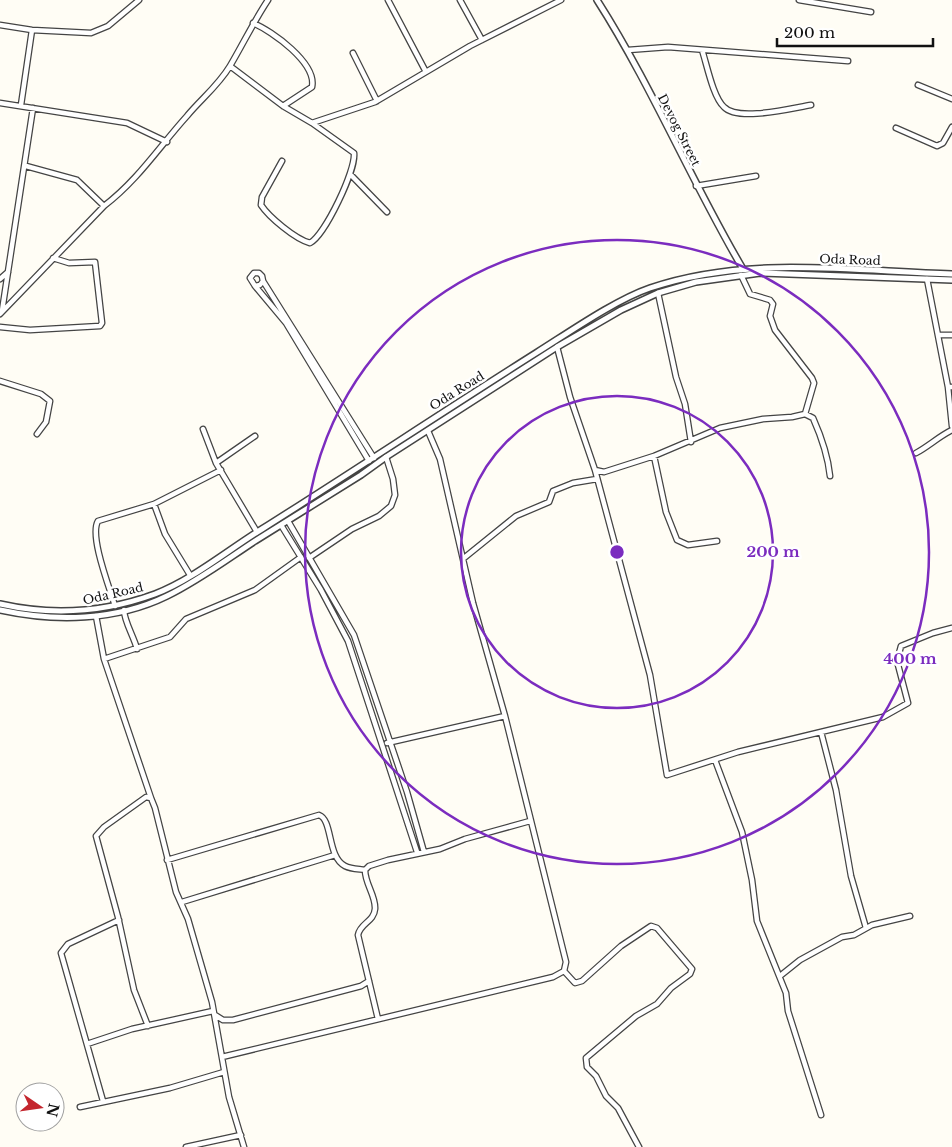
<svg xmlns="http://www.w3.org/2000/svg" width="952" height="1147" viewBox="0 0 952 1147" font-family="'Libre Baskerville',serif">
  <rect width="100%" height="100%" fill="#fffdf5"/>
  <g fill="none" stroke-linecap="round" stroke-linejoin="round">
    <!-- minor casing -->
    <g stroke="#444" stroke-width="7">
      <path id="minor" d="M388 0 426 72
        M460 0 482 40
        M799 0 871 12
        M253 23C272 31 317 63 312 87L283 106
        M0 25 32 30 91 33 108 26 139 0
        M628 50 668 47 848 61
        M702 50C707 65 713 97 724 107 738 122 792 108 811 105
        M353 53 377 101
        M230 66 283 106 312 123 354 153C356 170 325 235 310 243 295 239 269 217 261 205L262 197 282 161
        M918 85 952 99
        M0 103 127 123 167 142
        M21 105 32 30
        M312 123 375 102 470 46 561 0
        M896 128 937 146 943 143 952 127
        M26 166 77 180 104 206
        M350 174 387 212
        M696 186 756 176
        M741 275 750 294 770 300 773 304 770 316 775 330 812 378 814 383 805 414
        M0 279 8 272
        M927 279 948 387H952
        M263 281 260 285 255 286 250 278 254 273H259L262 276 263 281 374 458
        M255 286 286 323 369 461
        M658 293 676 377 685 404 691 442
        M2 311 33 108
        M0 314 104 206C138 180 159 147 187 116 201 99 218 86 230 66 243 44 254 21 268 0
        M0 327 30 330 100 326 102 323 95 262 69 263 53 258
        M938 335H952
        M557 347 570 397 595 470 650 675 667 775 738 752 883 717 908 703 897 661 901 646 933 633 952 628
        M0 381 41 394 50 401 46 422 37 434
        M948 387 952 426
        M203 429 216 463 257 532
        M916 453C929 446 938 437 952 430
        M654 456 666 512 677 540 688 545 717 541
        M216 463 255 436
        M595 470 604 472 654 456 720 428 763 419 792 417 805 414 813 418C821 436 828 456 830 476
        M154 504 165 534 190 575
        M288 521 354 635 407 792 424 852
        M281 525 321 590 348 641 417 852
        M309 558 352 529 379 516 391 506 395 495 393 479 386 457
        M464 558 516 516 549 502 553 491 573 483 597 479
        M115 606C110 589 89 536 98 521L154 504 221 470
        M124 610C124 621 134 637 137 649
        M96 616 104 659 151 798
        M104 659 170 637 186 619 255 590 301 557
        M821 732 836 790 851 876 866 928
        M387 743 505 716
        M715 760 742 832 752 880 757 921 786 993 788 1011 821 1115
        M167 860 319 815C333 820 327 857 345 866 351 869 359 869 365 870L369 866 388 860 440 849 465 839 530 821
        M365 870C365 884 376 896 375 909 374 922 360 923 358 935L378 1019
        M182 902 335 855
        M564 971 575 983 582 981 621 946 651 926 657 928 692 969 690 974 671 988 657 1004 636 1016 586 1058 587 1067 596 1076 606 1096 618 1108 639 1147
        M780 976 800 960 842 937 854 935 872 925 910 916
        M215 1015 223 1020H233L361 986 369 981
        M148 1026 134 990 118 917 96 836 104 827 146 797 151 798 155 808 176 892 188 919 212 1002 229 1097 244 1147
        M87 1044 132 1029 213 1011
        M222 1057 553 977 564 971 566 962 564 954 505 716 473 603 440 459 428 431
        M103 1101 61 953 68 944 119 920
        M80 1107 170 1088 224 1072
        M186 1147 241 1135"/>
    </g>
    <!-- tertiary casing -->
    <g stroke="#444" stroke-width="8">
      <path id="tertiary" d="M597 0C652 86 691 181 743 269
        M0 604C53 616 103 613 155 594 192 580 228 550 262 529 354 471 444 411 536 353 568 333 615 300 650 288 747 255 851 271 952 274
        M0 610C55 622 116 621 167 596 198 581 226 560 255 541 290 519 326 497 361 475L386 457 557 347 621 310 658 293 696 282 760 273 952 280"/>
    </g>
    <!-- minor -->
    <use href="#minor" stroke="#fff" stroke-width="4.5"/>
    <!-- tertiary -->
    <use href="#tertiary" stroke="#fff" stroke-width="5"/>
  </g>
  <!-- distance rings -->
  <g fill="none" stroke="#7b2cbf" stroke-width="2.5">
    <circle cx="617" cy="552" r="156"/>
    <circle cx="617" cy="552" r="312"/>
  </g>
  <g text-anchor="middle" stroke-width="5" stroke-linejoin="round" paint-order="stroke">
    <!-- street labels -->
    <g font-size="12" fill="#111" stroke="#fff">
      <text transform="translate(679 130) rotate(63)" y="4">Devog Street</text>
      <text transform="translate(850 260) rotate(2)" y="4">Oda Road</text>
      <text transform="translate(457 391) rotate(-32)" y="4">Oda Road</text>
      <text transform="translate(113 594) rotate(-13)" y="4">Oda Road</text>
    </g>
  </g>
  <circle cx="617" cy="552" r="8" fill="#7b2cbf" stroke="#fff" stroke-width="2.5"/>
  <g font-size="15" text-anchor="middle" font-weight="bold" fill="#7b2cbf" stroke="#fff" stroke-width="5" stroke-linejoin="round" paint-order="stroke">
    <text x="773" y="557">200 m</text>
    <text x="910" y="664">400 m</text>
  </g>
  <!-- north arrow -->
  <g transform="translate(40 1107) rotate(103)"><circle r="24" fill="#ffffff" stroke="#a0a0a0"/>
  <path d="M0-4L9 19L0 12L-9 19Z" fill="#c4262e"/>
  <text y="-8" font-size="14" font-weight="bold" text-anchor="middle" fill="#111111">N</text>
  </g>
  <!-- scale -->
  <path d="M777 38v8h156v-8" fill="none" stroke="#111111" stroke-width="2.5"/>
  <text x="784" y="38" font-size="15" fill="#111111" stroke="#ffffff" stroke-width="4" paint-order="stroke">200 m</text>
</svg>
